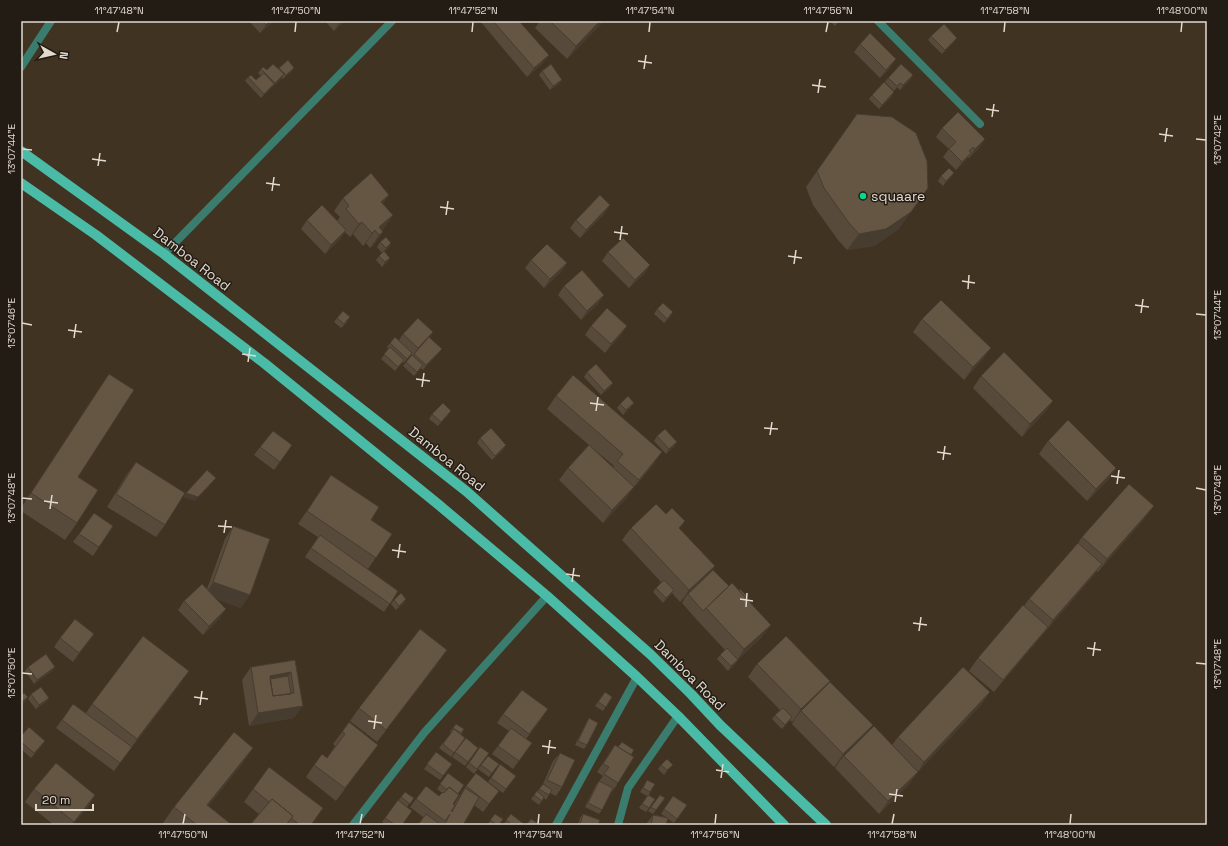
<svg xmlns="http://www.w3.org/2000/svg" width="1228" height="846" viewBox="0 0 1228 846" font-family="'Space Grotesk',sans-serif">
  <rect width="100%" height="100%" fill="#413322"/>
  <g fill="none" stroke-linecap="round" stroke-linejoin="round">
    <!-- minor -->
    <path stroke="#3a7c6e" stroke-width="8" d="M878 21 980 124
      M21 67 51 21
      M164 254 392 21
      M353 825 424 733 547 596
      M556 825 637 677
      M618 825 628 788 678 716"/>
    <!-- primary -->
    <path stroke="#4abba6" stroke-width="10" d="M21 151 164 254 466 491 650 654 691 694 720 725 826 825
      M21 183 96 235 264 363 439 505 547 596 637 677 678 716 784 825"/>
  </g>
  <!-- wall -->
  <path fill="#574a3a" fill-rule="evenodd" d="M249 21H274L260 33Z
    M325 21H345L334 31Z
    M480 21H519L543 63 527 77Z
    M539 21H603L601 24 567 59 535 28 540 21Z
    M830 21H839L835 26Z
    M931 36 954 42 942 54 928 40Z
    M860 44 890 68 880 78 854 52Z
    M279 68H294L291 72 283 79 282 78 261 98 245 81 248 77 256 80 261 76 258 73 261 69 267 70 279 69Z
    M542 71 559 84 550 90 539 75Z
    M913 75 910 80 900 90 897 87 894 91 885 82 888 78Z
    M894 92 891 97 879 109 869 99 872 95Z
    M857 114 899 229 874 246 847 250 838 240 813 205 806 187Z
    M942 128 985 139 979 148 969 158 968 157 965 161 956 170 943 157 949 149 936 137Z
    M954 173 951 177 943 186 938 181 941 176Z
    M343 198 383 204 393 215 384 228 382 230 383 232 374 244 370 248 366 243 363 246 353 234 350 237 345 232 340 239 325 254 301 229 307 220 337 221 340 217 334 211Z
    M610 205 604 214 580 238 570 228 576 220Z
    M380 242 391 243 388 248 384 252 390 258 387 262 382 267 376 260 379 256 382 253 377 247Z
    M608 252 650 265 644 274 629 288 602 261Z
    M531 260 567 263 561 272 544 288 525 268Z
    M564 286 598 304 581 320 558 295Z
    M657 309 670 317 664 323 654 314Z
    M337 318 347 322 341 328 334 322Z
    M922 319 991 348 982 360 964 380 913 332Z
    M591 326 621 335 605 353 585 335Z
    M433 332 428 339 439 353 423 370 421 368 414 376 403 366 411 356 410 355 404 363 403 362 395 371 381 359 389 349 387 347 390 343 399 340 403 334Z
    M587 372 610 388 601 395 584 377Z
    M109 374 78 477 77 523 65 540 21 511V508L98 390Z
    M981 376 1053 401 1044 413 1022 437 973 388Z
    M556 396 654 464 631 491 625 500 603 523 559 480 568 468 589 445 547 409ZM589 445 614 466 613 467Z
    M620 404 631 407 623 415 617 408Z
    M432 414 448 415 438 426 429 419Z
    M657 436 674 447 666 454 654 441Z
    M480 438 503 450 492 460 477 443Z
    M1048 441 1116 468 1108 480 1087 501 1039 454Z
    M260 447 286 454 274 470 254 455Z
    M136 462 165 525 156 537 107 507 127 474Z
    M331 475 371 520 392 534 368 569 398 591 384 612 305 557 318 537 298 524Z
    M94 513 113 526 93 556 73 542Z
    M1145 518 1098 572 1097 571 1093 576 1044 633 1039 639 994 692 969 671 978 658 1024 606 1029 599 1078 543 1082 537Z
    M233 526 241 608 216 599 220 618 203 635 178 610 184 601 207 589 225 539Z
    M631 528 680 529 709 574 729 586 746 599 762 637 738 659 735 664 728 671 717 659 720 655 725 650 697 620 698 619 697 620 682 603 685 598 680 602 672 593 663 603 653 592 656 588 661 582 622 540Z
    M406 599 403 604 396 610 391 604 394 600Z
    M94 634 73 662 54 647 60 638Z
    M295 660 294 718 249 726 242 680 251 667Z
    M438 663 377 742 350 721 359 708Z
    M757 664 830 681 826 686 873 725 867 733 892 745 898 737 990 692 981 705 917 773 909 784 879 814 835 768 840 761 834 767 792 724 795 719 792 722 790 720 782 729 772 719 775 715 780 710 748 677Z
    M28 667H55L52 671 34 684 25 671Z
    M180 684 129 751 114 771 56 728 73 704 86 713 92 704Z
    M605 692 612 697 603 711 595 706Z
    M31 694 49 698 46 702 36 709 28 699Z
    M503 714 542 718 526 739 532 743 513 769 492 754 509 731 497 723Z
    M589 718 587 745 584 749 575 745 586 723Z
    M456 724 464 729 461 735 465 738 451 757 439 748 451 733 450 732Z
    M342 732 378 745 336 801 306 777 314 765 327 758 335 746 333 744Z
    M21 736 42 745 31 758 21 749Z
    M466 738 478 748 465 766 452 757Z
    M622 742 631 755 618 783 612 792V791L602 810 599 814 585 807 596 785 603 776 597 772 615 745 618 747Z
    M480 747 489 753 474 774 466 767Z
    M253 748 242 764 208 806 232 825H165L163 823 174 807Z
    M436 752 452 764 440 780 424 769Z
    M560 753 562 787 556 796 550 793 546 800 544 798 539 805 531 799 543 784 553 761Z
    M488 756 499 764 489 777 478 769Z
    M500 764 516 776 503 793 488 782Z
    M661 765 669 769 664 775 658 769Z
    M448 773 458 794 453 804 454 805 460 795 466 786 499 791 483 812 474 805 463 825H443L444 823 443 825H418L423 817 410 807 426 786 439 796 442 793 437 789Z
    M647 780 650 792 649 795 655 799 646 812 639 808 647 796 640 792Z
    M34 789 95 795 87 808 72 825H54L25 802Z
    M253 789 323 808 311 825H250L259 814 244 802Z
    M405 792 414 798 407 807 402 825H386L382 822 398 800V801Z
    M660 795 665 798 653 814 648 811Z
    M673 796 687 805 674 823 668 819 666 825H647V823L653 815 666 817 661 814Z
    M495 814 499 825H487Z
    M511 814 524 825H503Z
    M583 814 598 825H578L580 818Z"/>
  <!-- shaded-wall -->
  <path fill="#473c30" d="M270 21H274L260 33 266 25Z
    M342 21H345L334 31 340 22Z
    M600 21H603L601 24 567 59 576 46Z
    M957 38 954 42 942 54 945 50Z
    M549 55 543 63 527 77 534 68Z
    M896 59 890 68 880 78 886 70Z
    M294 68 291 72 283 79 286 75Z
    M284 74 281 79 261 98 264 94Z
    M913 75 910 80 900 90 903 85Z
    M562 80 559 84 550 90 553 86Z
    M894 92 891 97 879 109 882 105Z
    M985 139 979 148 969 158 975 149Z
    M971 153 965 161 956 170 962 162Z
    M954 173 951 177 943 186 946 181Z
    M928 188 899 229 874 246 847 250 859 234Z
    M389 195 381 207V202Z
    M610 205 604 214 580 238 586 230Z
    M393 215 384 228 378 233 379 227Z
    M362 222 353 234 350 237 359 224Z
    M346 230 340 239 325 254 331 245Z
    M375 230 366 243 363 246 372 233Z
    M383 232 374 244 370 248 379 235Z
    M391 243 388 248 382 253 386 248Z
    M390 258 387 262 382 267 385 262Z
    M567 263 561 272 544 288 550 279Z
    M650 265 644 274 629 288 635 280Z
    M604 295 598 304 581 320 587 311Z
    M673 312 670 317 664 323 667 319Z
    M627 326 621 335 605 353 611 344Z
    M433 332 427 340 412 357 418 348Z
    M991 348 982 360 964 380 973 367Z
    M442 349 439 353 423 370 426 365Z
    M613 383 610 388 601 395 604 391Z
    M1053 401 1044 413 1022 437 1030 424Z
    M634 403 631 407 623 415 626 410Z
    M451 411 448 415 438 426 441 422Z
    M677 442 674 447 666 454 669 449Z
    M506 445 503 450 492 460 495 456Z
    M662 452 654 464 631 491 625 500 603 523 612 510 633 488 639 480Z
    M1116 468 1108 480 1087 501 1096 489Z
    M216 478 213 482 195 501 183 497 186 493Z
    M1154 506 1145 518 1098 572 1107 559Z
    M685 521 676 534 679 528Z
    M1102 564 1093 576 1044 633 1053 620Z
    M715 566 706 579 688 594 685 598 680 602 689 590Z
    M213 582 250 595 241 608 205 595Z
    M674 590 671 595 663 603 666 598Z
    M406 599 403 604 396 610 399 606Z
    M226 609 220 618 203 635 209 626Z
    M771 625 762 637 736 662 744 649Z
    M1048 627 1039 639 994 692 1003 680Z
    M94 634 88 643 73 662 79 653Z
    M447 650 438 663 377 742 386 730Z
    M738 660 735 664 728 671 731 666Z
    M55 667 52 671 34 684 37 680Z
    M189 671 180 684 129 751 114 771 137 739Z
    M291 672 282 685 268 687 270 676Z
    M830 681 821 694 801 711 795 719 792 722 801 709Z
    M990 692 981 705 917 773 909 784 879 814 888 801 917 773 924 762Z
    M28 697 25 702 21 704V702Z
    M49 698 46 702 36 709 39 705Z
    M303 706 294 718 249 726 258 713Z
    M873 725 864 738 844 756 840 761 834 767 843 754Z
    M378 745 336 801 345 788Z
    M253 748 242 764 196 822 207 805Z
    M673 765 669 769 664 775 667 770Z
    M95 795 87 808 72 825H71Z"/>
  <!-- building -->
  <path fill="#655644" stroke="#473c30" fill-rule="evenodd" d="M263 21H270L266 25Z
    M493 21H519L549 55 534 68Z
    M550 21H600L576 46Z
    M944 24 957 38 945 50 931 36Z
    M870 33 896 59 886 70 860 44Z
    M288 60 294 68 286 75 279 68Z
    M273 64 284 74 275 83 261 69 263 67 267 70Z
    M551 64 562 80 553 86 542 71Z
    M901 64 913 75 903 85 900 83 897 86 888 78Z
    M264 73 274 84 264 94 248 77 251 75 256 80Z
    M884 82 894 92 882 105 872 95Z
    M958 112 985 139 975 149 973 147 969 151 971 153 962 162 949 149 956 142 942 128Z
    M857 114 892 117 916 133 927 161 928 188 911 212 886 229 859 234 849 223 824 188 817 171Z
    M949 168 954 173 946 181 941 176Z
    M371 173 389 195 381 202 393 215 379 227 383 232 379 235 375 230 372 233 362 222 359 224 346 209 349 206 343 198Z
    M600 195 610 205 586 230 576 220Z
    M322 205 346 230 331 245 307 220Z
    M386 237 391 243 386 248 380 242Z
    M623 238 650 265 635 280 608 252Z
    M547 244 567 263 550 279 531 260Z
    M384 251 390 258 385 262 379 256Z
    M582 270 604 295 587 311 564 286Z
    M941 300 991 348 973 367 922 319Z
    M663 303 673 312 667 319 657 309Z
    M607 308 627 326 611 344 591 326Z
    M343 311 350 317 344 324 337 318Z
    M418 318 433 332 418 348 403 334Z
    M395 337 412 353 407 359 390 343Z
    M429 337 442 349 426 365 414 354Z
    M390 347 404 360 398 367 384 354Z
    M1004 352 1053 401 1030 424 981 376Z
    M412 355 423 365 417 372 406 362Z
    M596 364 613 383 604 391 587 372Z
    M109 374 134 390 78 477 98 490 77 523 31 493Z
    M573 375 662 452 639 480 617 461 623 454 556 396Z
    M628 396 634 403 626 410 620 404Z
    M443 403 451 411 441 422 432 414Z
    M1068 420 1116 468 1096 489 1048 441Z
    M491 428 506 445 495 456 480 438Z
    M665 429 677 442 669 449 657 436Z
    M273 431 292 445 280 462 260 447Z
    M589 445 634 487 612 510 568 468Z
    M136 462 185 493 165 525 116 494Z
    M207 470 216 478 198 497 186 493Z
    M331 475 379 507 371 520 392 534 376 558 307 511Z
    M1129 484 1154 506 1107 559 1082 537Z
    M656 504 666 514 672 508 685 521 679 528 715 566 689 590 631 528Z
    M94 513 113 526 99 547 79 534Z
    M233 526 270 539 250 595 213 582Z
    M320 535 398 591 390 604 311 548Z
    M1078 543 1102 564 1053 620 1029 599Z
    M713 570 729 586 706 608 703 611 688 594Z
    M664 580 674 590 666 598 656 588Z
    M732 583 771 625 744 649 706 608Z
    M202 584 226 609 209 626 184 601Z
    M740 589 748 597 746 598 739 591Z
    M401 593 406 599 399 606 394 600Z
    M1023 605 1048 627 1003 680 978 658Z
    M75 619 94 634 79 653 60 638Z
    M420 629 447 650 386 730 359 708Z
    M143 636 189 671 137 739 92 704Z
    M786 636 830 681 801 709 757 664Z
    M727 648 738 660 731 666 720 655Z
    M46 654 55 667 37 680 28 667Z
    M295 660 303 706 258 713 251 667ZM291 672 294 693 273 696 270 676Z
    M963 667 990 692 924 762 898 737Z
    M288 676 291 694 273 696 270 679Z
    M830 682 873 725 843 754 801 711Z
    M41 687 49 698 39 705 31 694Z
    M522 690 548 709 529 734 503 714Z
    M605 692 612 697 606 707 598 702Z
    M24 693 28 697 21 702V695Z
    M73 704 132 747 120 763 62 720Z
    M783 708 792 717 785 725 775 715Z
    M589 718 598 723 587 745 578 741Z
    M349 722 378 745 345 788 314 765 322 754 327 758 345 734 342 732Z
    M456 724 464 729 461 733 453 728Z
    M874 726 918 772 888 801 844 756Z
    M29 727 45 741 34 753 21 742V736Z
    M511 728 532 743 519 761 498 746Z
    M454 729 465 738 454 753 443 744Z
    M234 732 253 748 207 805 232 825H197L174 807Z
    M466 738 478 748 468 762 455 752Z
    M622 742 634 750 631 755 618 747Z
    M615 745 634 757 618 783 604 774 609 767 603 764Z
    M480 747 489 753 477 769 469 763Z
    M436 752 452 764 443 776 427 764Z
    M560 753 575 760 562 787 547 780Z
    M488 756 499 764 492 773 481 765Z
    M667 759 673 765 667 770 661 765Z
    M56 763 95 795 74 822 34 789Z
    M500 764 516 776 506 789 491 778Z
    M269 767 323 808 311 825H300L291 818 293 816 272 799 269 802 253 789Z
    M448 773 464 785 458 794 449 787 447 790 440 784Z
    M476 773 499 791 489 804 466 786Z
    M647 780 655 784 650 792 643 788Z
    M599 781 613 788 602 810 588 803Z
    M543 784 552 790 549 795 539 789Z
    M426 786 439 796 443 792 444 793 449 787 459 795 453 804 455 806 451 811 452 812 465 788 479 797 463 825H448L445 824 450 814 445 821 416 799Z
    M537 791 544 797 542 801 534 795Z
    M405 792 414 798 410 804 401 797Z
    M648 795 655 799 649 808 642 804Z
    M660 795 665 798 656 810 651 807Z
    M673 796 687 805 677 819 664 809Z
    M272 799 293 816 286 825H250Z
    M398 800 412 811 402 825H395L385 818Z
    M426 814 441 825H418Z
    M495 814 503 819 499 825H497L490 820Z
    M511 814 524 824V825H512L506 820Z
    M583 814 600 820 598 825H580Z
    M653 815 668 818 666 825H651Z
    M531 819 539 824V825H526Z"/>
  <!-- ticks -->
  <path fill="none" stroke="#e2d9cf" stroke-width="1.5" d="M117 32 119 22M295 32 296 22M472 32 473 22M649 32 650 22M826 32 828 22M1004 32 1005 22M1181 32 1182 22M638 61 652 63M644 69 646 55M812 85 826 87M818 93 820 79M986 109 999 111M992 117 994 104M1159 134 1173 136M1196 139 1206 140M1165 142 1167 128M22 149 32 150M92 159 106 161M98 166 100 153M266 183 280 185M272 191 274 177M440 207 454 209M446 215 448 201M614 232 628 234M620 240 622 226M788 256 802 258M794 264 796 250M962 281 975 283M968 289 969 275M1135 305 1149 307M1141 313 1143 299M1196 314 1206 315M22 323 32 325M68 330 82 332M74 338 76 324M242 354 256 356M248 362 250 348M416 379 430 381M422 387 424 373M590 403 604 405M596 411 598 397M764 428 778 429M770 435 772 422M937 452 951 454M943 460 945 446M1111 476 1125 478M1117 484 1119 470M1196 488 1206 490M22 498 32 499M44 501 58 503M50 509 52 495M218 526 232 527M224 533 226 520M392 550 406 552M398 558 400 544M566 574 580 576M572 582 574 568M740 599 753 601M746 607 747 593M913 623 927 625M919 631 921 617M1087 648 1101 650M1093 656 1095 642M1196 663 1206 664M22 673 32 674M194 697 208 699M200 705 202 691M368 721 382 723M374 729 376 715M542 746 556 748M548 754 550 740M716 770 729 772M721 778 723 764M889 794 903 796M895 802 897 789M183 824 185 814M360 824 362 814M538 824 539 814M715 824 716 814M892 824 894 814M1070 824 1071 814"/>
  <!-- markers -->
  <circle fill="#01d98b" stroke="#221c14" stroke-width="1.5" cx="863" cy="196" r="4"/>
  <g text-anchor="middle" stroke-width="3" stroke-linejoin="round" paint-order="stroke">
    <!-- poi labels -->
    <g font-size="14" fill="#e2d9cf" stroke="#221c14" text-anchor="start">
      <text x="871" y="201">squaare</text>
    </g>
    <!-- street labels -->
    <g font-size="14" fill="#e2d9cf" stroke="#221c14">
      <text transform="translate(192 259) rotate(38)" y="5">Damboa Road</text>
      <text transform="translate(447 459) rotate(39)" y="5">Damboa Road</text>
      <text transform="translate(690 675) rotate(45)" y="5">Damboa Road</text>
    </g>
  </g>
  <!-- border -->
  <rect width="1228" height="846" fill="none" stroke="#221c14" stroke-width="44"/>
  <!-- north arrow -->
  <g transform="translate(54 54) rotate(98)" stroke="#221c14" stroke-width="3" paint-order="stroke">
  <path d="M0-3L7 15L0 10L-7 15Z" fill="#e2d9cf"/>
  <text y="-6" font-size="11" font-weight="bold" text-anchor="middle" fill="#e2d9cf">N</text>
  </g>
  <!-- scale -->
  <path d="M36 804v6h57v-6" fill="none" stroke="#e2d9cf" stroke-width="2"/>
  <text x="42" y="804" font-size="12" fill="#e2d9cf" stroke="#221c14" stroke-width="3" paint-order="stroke">20 m</text>
  <rect x="22" y="22" width="1184" height="802" fill="none" stroke="#e2d9cf" stroke-width="1.5"/>
  <g font-size="10" text-anchor="middle" fill="#e2d9cf">
    <text x="119" y="14">11°47'48"N</text>
    <text x="296" y="14">11°47'50"N</text>
    <text x="473" y="14">11°47'52"N</text>
    <text x="650" y="14">11°47'54"N</text>
    <text x="828" y="14">11°47'56"N</text>
    <text x="1005" y="14">11°47'58"N</text>
    <text x="1182" y="14">11°48'00"N</text>
    <text transform="translate(1217 140) rotate(-90)" y="4">13°07'42"E</text>
    <text transform="translate(11 149) rotate(-90)" y="4">13°07'44"E</text>
    <text transform="translate(1217 315) rotate(-90)" y="4">13°07'44"E</text>
    <text transform="translate(11 323) rotate(-90)" y="4">13°07'46"E</text>
    <text transform="translate(1217 490) rotate(-90)" y="4">13°07'46"E</text>
    <text transform="translate(11 498) rotate(-90)" y="4">13°07'48"E</text>
    <text transform="translate(1217 664) rotate(-90)" y="4">13°07'48"E</text>
    <text transform="translate(11 673) rotate(-90)" y="4">13°07'50"E</text>
    <text x="183" y="838">11°47'50"N</text>
    <text x="360" y="838">11°47'52"N</text>
    <text x="538" y="838">11°47'54"N</text>
    <text x="715" y="838">11°47'56"N</text>
    <text x="892" y="838">11°47'58"N</text>
    <text x="1070" y="838">11°48'00"N</text>
  </g>
</svg>
